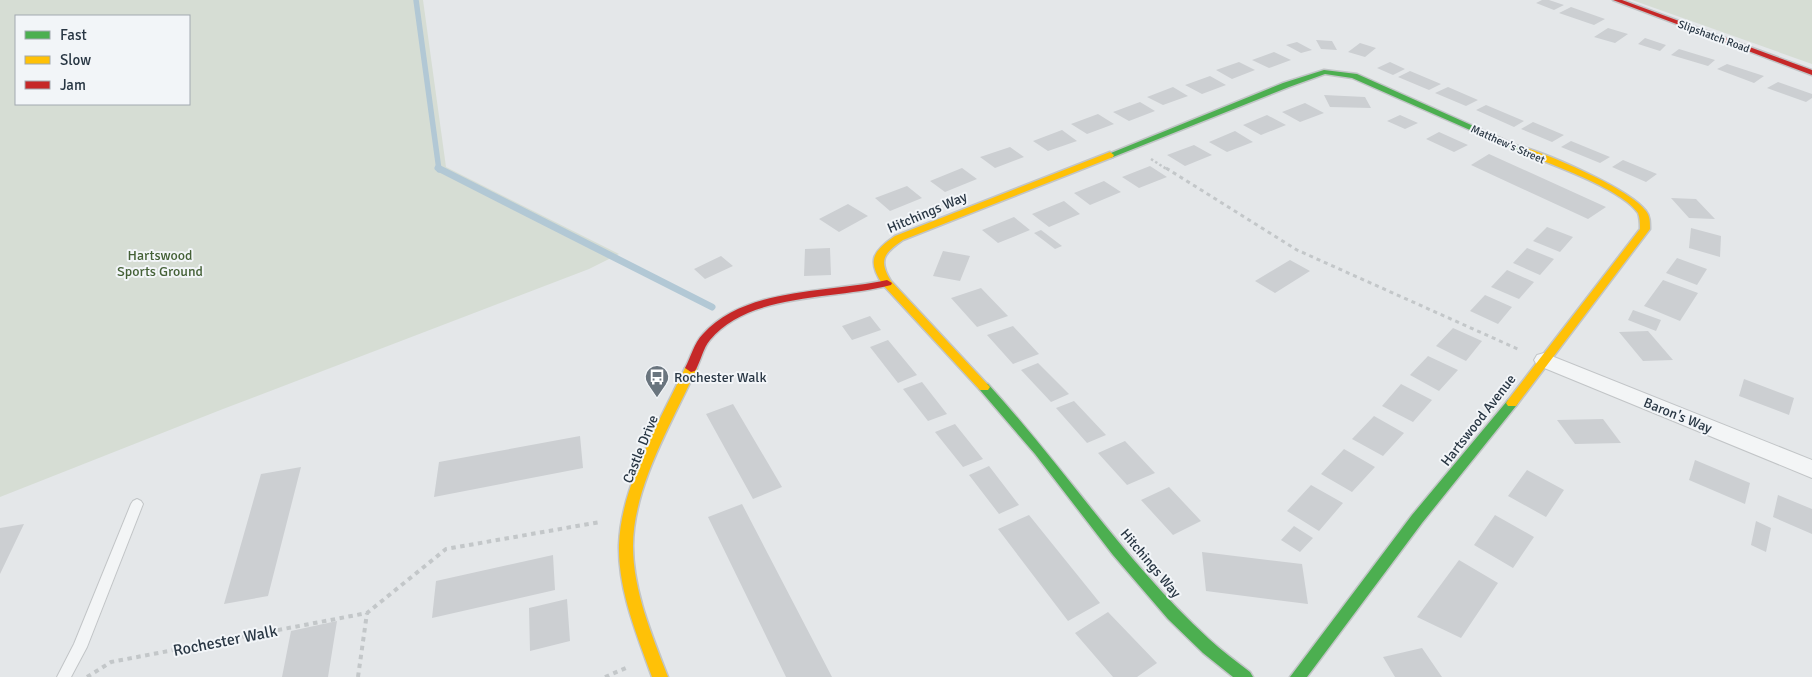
<svg xmlns="http://www.w3.org/2000/svg" width="1812" height="677" viewBox="0 0 1812 677" font-family="Signika,sans-serif">
  <rect width="100%" height="100%" fill="#e4e7e9"/>
  <!-- green -->
  <path fill="#d6ddd4" fill-rule="evenodd" d="M0 0H423L446 167 619 254 589 269 223 409 0 497ZM16 16H189V104H16Z
    M1632 0H1812V64Z"/>
  <g fill="none" stroke-linecap="round" stroke-linejoin="round">
    <!-- stream-far1 -->
    <path stroke="#b2c8d5" stroke-width="5.5" d="M416 0 439 170"/>
    <!-- stream -->
    <path stroke="#b2c8d5" stroke-width="7" d="M438 168 712 307"/>
  </g>
  <!-- building -->
  <path fill="#cccfd2" d="M1542 0H1549L1564 5 1554 10 1536 3Z
    M1571 7 1605 19 1594 25 1559 13Z
    M1608 28 1628 34 1615 43 1594 37Z
    M1645 38 1666 45 1660 51 1638 44Z
    M1316 40 1332 41 1337 50 1321 49Z
    M1297 42 1312 50 1301 53 1286 45Z
    M1360 43 1376 48 1365 57 1348 52Z
    M1679 49 1715 60 1708 66 1671 55Z
    M1274 52 1291 60 1269 68 1252 60Z
    M1239 62 1255 70 1232 79 1216 70Z
    M1390 62 1405 69 1393 75 1377 68Z
    M1727 64 1764 76 1754 83 1717 69Z
    M1410 71 1441 84 1429 90 1398 77Z
    M1210 76 1226 85 1202 94 1185 85Z
    M1778 82 1812 94V98L1806 102 1767 88Z
    M1173 87 1188 96 1163 105 1147 97Z
    M1448 87 1478 100 1466 106 1435 93Z
    M1324 95 1365 97 1371 108 1330 107Z
    M1140 102 1155 111 1129 121 1113 112Z
    M1305 103 1324 113 1300 122 1282 112Z
    M1486 105 1524 121 1514 127 1476 110Z
    M1098 114 1114 124 1087 134 1071 124Z
    M1267 115 1286 125 1261 135 1243 125Z
    M1400 115 1418 123 1405 129 1387 121Z
    M1533 122 1564 135 1552 142 1521 129Z
    M1062 130 1077 141 1048 151 1033 141Z
    M1235 131 1253 142 1227 152 1209 142Z
    M1439 132 1468 145 1454 152 1426 139Z
    M1571 141 1610 157 1600 163 1561 147Z
    M1194 145 1212 155 1185 166 1167 155Z
    M1010 147 1024 157 995 168 980 157Z
    M1489 154 1606 207 1588 219 1471 165Z
    M1623 160 1657 174 1646 182 1612 167Z
    M1150 166 1167 177 1139 188 1122 177Z
    M962 168 977 179 945 192 930 181Z
    M1104 181 1121 192 1090 205 1074 193Z
    M907 186 922 198 890 211 875 198Z
    M1671 198 1696 199 1715 219 1689 218Z
    M1064 201 1080 214 1049 227 1032 214Z
    M848 204 868 216 839 232 819 219Z
    M1014 217 1030 230 998 243 982 230Z
    M1547 227 1573 237 1560 252 1533 241Z
    M1691 228 1721 236 1720 257 1689 248Z
    M1041 230 1062 246 1055 249 1034 233Z
    M830 248 831 275 804 276 805 249Z
    M1527 248 1554 259 1540 275 1513 263Z
    M943 251 970 256 960 281 933 276Z
    M721 256 733 266 705 279 694 269Z
    M1677 258 1707 269 1697 285 1666 273Z
    M1290 260 1310 271 1275 293 1255 281Z
    M1507 270 1534 282 1519 299 1491 287Z
    M1663 280 1698 293 1680 321 1644 306Z
    M981 288 1008 316 977 327 951 298Z
    M1485 295 1512 307 1498 324 1470 311Z
    M1633 310 1661 320 1656 331 1628 320Z
    M870 316 881 330 852 340 842 326Z
    M1013 326 1039 354 1013 364 987 335Z
    M1453 328 1482 341 1466 361 1436 346Z
    M1648 331 1673 360 1643 361 1619 332Z
    M888 340 917 375 898 383 870 347Z
    M1428 356 1458 370 1439 391 1410 375Z
    M1038 363 1069 394 1051 402 1021 370Z
    M1744 379 1794 398 1789 415 1739 396Z
    M922 382 947 414 928 421 903 389Z
    M1401 384 1432 400 1413 422 1382 406Z
    M1074 401 1106 435 1087 443 1056 408Z
    M733 404 782 487 753 499 706 414Z
    M1374 416 1404 433 1383 456 1352 439Z
    M1603 419 1621 443 1575 444 1557 420Z
    M955 424 983 459 963 467 935 432Z
    M580 436 583 468 434 497 439 462Z
    M1125 441 1155 473 1127 485 1098 453Z
    M1344 449 1375 467 1352 492 1321 474Z
    M1695 460 1750 483 1745 504 1689 480Z
    M989 466 1019 505 999 514 969 475Z
    M301 467 268 596 224 604 261 474Z
    M1527 470 1564 490 1546 517 1508 496Z
    M1311 485 1343 503 1319 531 1287 511Z
    M1169 487 1201 521 1173 535 1141 500Z
    M1778 495 1812 509V534L1773 517Z
    M742 504 832 677H786L708 517Z
    M1029 515 1100 603 1068 621 998 529Z
    M1495 515 1534 537 1513 568 1474 545Z
    M1756 521 1771 528 1766 552 1751 545Z
    M24 524 0 574V528Z
    M1294 526 1313 538 1300 552 1281 540Z
    M1202 552 1302 564 1308 604 1206 591Z
    M553 555 555 590 432 618 436 581Z
    M1459 560 1498 583 1461 638 1417 617Z
    M567 599 570 641 530 651 529 608Z
    M1108 612 1157 663 1137 677H1113L1075 633Z
    M337 621 328 677H282L291 631Z
    M1422 648 1442 677H1395L1383 657Z"/>
  <g fill="none" stroke-linecap="round" stroke-linejoin="round">
    <!-- lane casing -->
    <g stroke="#c2c5c7" stroke-width="2">
      <path id="lane" d="M137 499 141 501 143 504 87 647 71 677H57L74 644 131 504 133 501Z"/>
    </g>
    <!-- street casing -->
    <g stroke="#c2c5c7" stroke-width="2">
      <path id="street" d="M1544 353 1812 460V478L1537 365 1534 360 1537 355Z"/>
    </g>
    <!-- fast casing -->
    <g stroke="#c2c5c7" stroke-width="3">
      <path id="fast" d="M1324 70 1357 74 1527 150 1523 153 1520 152 1352 78 1325 74 1289 87 1113 157 1110 158 1106 155 1283 83Z
        M984 383 988 384C1064 467 1126 563 1209 639 1222 651 1236 661 1250 672L1253 677H1233L1203 653 1168 619 1113 555 1035 454 980 390 978 387 980 384Z
        M1512 399 1516 400 1518 403 1516 406 1422 523 1307 677H1290L1412 515 1508 400Z"/>
    </g>
    <!-- slow casing -->
    <g stroke="#c2c5c7" stroke-width="3">
      <path id="slow" d="M1523 147C1550 155 1630 189 1646 211 1650 216 1650 222 1650 229L1516 406H1508L1506 403 1508 400 1640 229C1640 224 1640 218 1638 213 1622 189 1548 163 1520 152L1519 150Z
        M1110 152 1114 155 1113 157 903 240C884 253 878 260 891 281L990 387 988 390H980L883 285C867 261 872 252 895 236Z
        M691 364 697 368C673 421 633 486 633 546 633 591 652 635 668 677H652C637 635 618 590 619 545 621 485 660 421 685 368Z"/>
    </g>
    <!-- jam casing -->
    <g stroke="#c2c5c7" stroke-width="3">
      <path id="jam" d="M1613 0H1622L1812 70V75Z
        M887 280 892 283 891 285C836 300 749 292 710 340 703 348 701 361 695 371L691 372 685 368C691 357 694 343 703 334 745 287 829 293 887 280Z"/>
    </g>
    <!-- path-far2 -->
    <path stroke="#c3c7c9" stroke-width="2.5" stroke-dasharray="2.5 2.5" stroke-linecap="butt" d="M1151 159 1168 170"/>
    <!-- path-far1 -->
    <path stroke="#c3c7c9" stroke-width="3" stroke-dasharray="4 4" stroke-linecap="butt" d="M1166 168 1297 250 1520 350"/>
    <!-- path -->
    <path stroke="#c3c7c9" stroke-width="4" stroke-dasharray="4.5 4.5" stroke-linecap="butt" d="M87 677 111 662 367 613 446 549 600 522
      M358 677 367 613
      M605 677 626 668"/>
    <!-- lane -->
    <use href="#lane" fill="#f3f5f6" fill-rule="evenodd"/>
    <!-- street -->
    <use href="#street" fill="#f3f5f6" fill-rule="evenodd"/>
    <!-- fast -->
    <use href="#fast" fill="#4caf50" fill-rule="evenodd"/>
    <!-- slow -->
    <use href="#slow" fill="#ffc107" fill-rule="evenodd"/>
    <!-- jam -->
    <use href="#jam" fill="#c62828" fill-rule="evenodd"/>
  </g>
  <!-- icons -->
  <defs>
    <g id="bus-pin" transform="scale(1.25)"><path d="M0 17L-7.5 6A9.5 9.5 0 1 1 7.5 6Z" fill="#6a757e" stroke="#f2f5f8"/><path d="M-5-6H5V4H4V6H2V4H-2V6H-4V4H-5ZM-3.5-4V0h7V-4ZM-3.5 1.2v1.5H-2V1.2ZM2 1.2v1.5H3.5V1.2Z" fill="#fff"/></g>
  </defs>
  <g fill-rule="evenodd">
    <use href="#bus-pin" x="657" y="377"/>
  </g>
  <g text-anchor="middle" stroke-width="4" stroke-linejoin="round" paint-order="stroke">
    <!-- far-street labels -->
    <g font-size="11" fill="#293744" stroke="#f2f5f8">
      <text transform="translate(1714 36) rotate(20)" y="4">Slipshatch Road</text>
      <text transform="translate(1508 144) rotate(24)" y="4">Matthew's Street</text>
    </g>
    <!-- street labels -->
    <g font-size="14" fill="#293744" stroke="#f2f5f8">
      <text transform="translate(927 212) rotate(-23)" y="5">Hitchings Way</text>
      <text transform="translate(1678 415) rotate(22)" y="5">Baron's Way</text>
      <text transform="translate(1478 420) rotate(-52)" y="5">Hartswood Avenue</text>
      <text transform="translate(640 449) rotate(-68)" y="5">Castle Drive</text>
      <text transform="translate(1151 563) rotate(50)" y="5">Hitchings Way</text>
    </g>
    <!-- park labels -->
    <g font-size="14" fill="#446036" stroke="#f2f5f8">
      <text x="160" y="260">Hartswood<tspan x="160" dy="16">Sports Ground</tspan></text>
    </g>
    <!-- poi labels -->
    <g font-size="14" fill="#293744" stroke="#f2f5f8" text-anchor="start">
      <text x="674" y="382">Rochester Walk</text>
    </g>
    <!-- near-street labels -->
    <g font-size="16" fill="#293744" stroke="#f2f5f8">
      <text transform="translate(225 640) rotate(-11)" y="6">Rochester Walk</text>
    </g>
  </g>
  <!-- legend -->
  <rect x="15" y="15" width="175" height="90" fill="#f2f5f8" stroke="#a2a9b0"/>
  <rect x="25" y="31" width="25" height="8" fill="#4caf50" stroke="#a2a9b0"/>
  <text x="60" y="40" font-size="15" fill="#293744">Fast</text>
  <rect x="25" y="56" width="25" height="8" fill="#ffc107" stroke="#a2a9b0"/>
  <text x="60" y="65" font-size="15" fill="#293744">Slow</text>
  <rect x="25" y="81" width="25" height="8" fill="#c62828" stroke="#a2a9b0"/>
  <text x="60" y="90" font-size="15" fill="#293744">Jam</text>
</svg>
